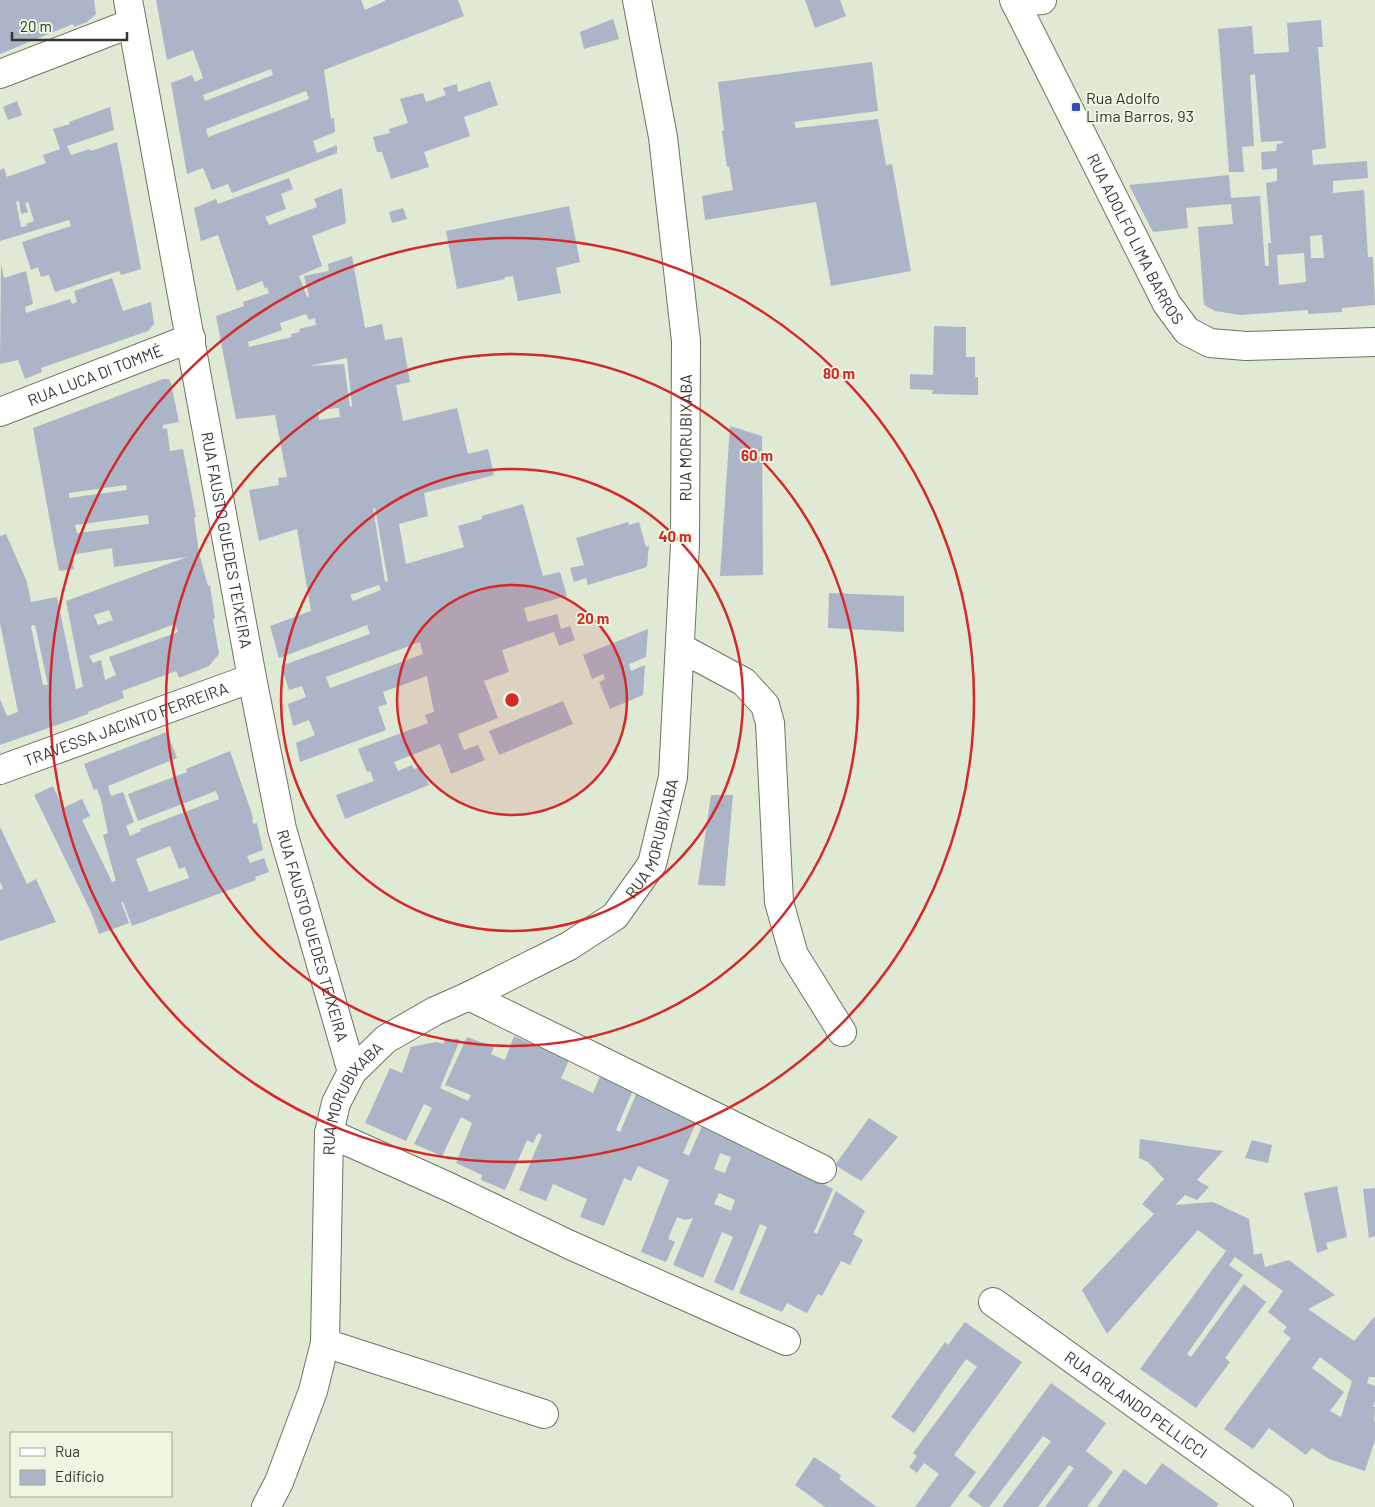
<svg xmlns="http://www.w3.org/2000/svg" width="1375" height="1507" viewBox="0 0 1375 1507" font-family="Barlow,sans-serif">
  <rect width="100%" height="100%" fill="#dfe9d4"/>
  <!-- building -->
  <path fill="#acb4c8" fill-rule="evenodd" d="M0 0H94L96 14 87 22 74 27 73 24 0 54Z
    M156 0H361L365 10 385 1V0H458L464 16 324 70 331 119 334 118 335 132 313 141 317 153 337 145V153L232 193 228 184 212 190 203 168 187 174 171 83 192 75 195 82 203 78 193 50 167 60ZM271 69 273 75 205 101 203 95ZM306 91 309 99 208 137 206 129Z
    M805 0H840L846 16 815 28Z
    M613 19 619 39 584 49 580 32Z
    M1321 20 1323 47H1318L1326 148 1312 150 1313 165 1367 161 1368 178 1333 181V193L1364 190 1368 257H1373L1375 305 1342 308V312L1308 314V310L1240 315 1215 311 1204 305 1198 227 1233 224 1231 204 1186 208 1188 228 1153 232 1129 185 1229 175 1231 198 1260 196 1265 266H1269L1268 243H1271L1266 183 1277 181V168L1262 170 1261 152 1276 151 1277 144 1283 143 1282 141 1261 142 1255 74 1250 75 1254 146 1242 147 1244 172H1229L1218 29 1252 26 1254 54 1289 52 1287 23ZM1322 235 1324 258H1311L1310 236ZM1304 253 1306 282 1279 285 1277 255Z
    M872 62 878 111 794 122 796 128 878 119 886 165 892 164 911 271 831 286 816 202 705 220 702 196 733 190 729 167H727L722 131H724L718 82Z
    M490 81 498 105 464 117 470 136 424 152 429 167 391 179 382 152H377L373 137 390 133 389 129 408 123 400 99 423 93 426 102 446 95 443 88 457 84 458 92Z
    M17 101 22 115 8 120 3 107Z
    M110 107 114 130 67 146 71 155 90 149 91 151 117 142 141 269 121 275 119 271 55 292 49 275 41 277 38 267 31 270 22 242 71 226 69 220 0 241V170L4 168 7 177 46 163 43 155 60 149 53 129 70 124 69 122ZM19 201 21 214 28 212 25 203 28 202 34 221 26 224 27 226 21 227 16 202Z
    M289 178 293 189 281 194 286 209 265 217 269 225 317 207 314 199 342 188 346 223 312 236 322 266 299 276 307 297 309 296 304 276 329 271 328 264 352 256 365 328 382 324 385 340 402 337 410 382 396 385 403 421 457 408 468 454 488 449 494 475 424 493 428 516 399 524 406 564 464 547 458 526 482 519V516L523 504 543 576 560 572 567 596 524 608 528 622 557 614 561 629 570 626 575 640 559 646 554 632 502 650 509 672 484 681 498 718 458 734 464 750 478 745 485 760 451 774 440 744 394 762 398 771 412 765 414 769 422 767 429 785 345 819 336 795 374 781 370 771 367 772 358 749 428 723 425 715 434 712 427 676 383 692 387 704 378 707 386 730 300 762 296 743 315 735 309 720 293 726 288 704 306 697 302 686 289 690 281 666 370 634 367 625 279 658 270 626 311 611 297 529 259 541 249 490 279 485 278 478 287 477 275 415 236 419 216 316 244 306 243 302 269 293 267 287 265 289 262 281 237 291 218 235 201 241 194 208 216 199 218 204ZM306 314 309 320 315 318 316 325 299 329 300 332 291 334 292 337 249 347 248 342 282 330 280 323ZM347 358 352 406 350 407 344 364 309 366ZM339 408 340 417 319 420 318 410ZM373 508H375L388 581 385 582ZM379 585 381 590 353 601 350 595ZM420 642 423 654 330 688 326 677Z
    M569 206 580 262 556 268 561 293 518 301 513 276 505 277V279L457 289 446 231Z
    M403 208 407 219 392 223 389 212Z
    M1 264 4 278 26 271 33 304 25 307 26 313 70 299 72 304 77 302 74 291 112 278 123 311 151 302 154 324 148 331 41 368 42 372 25 379 18 360 0 364Z
    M934 326 966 327V357H975V377H978V395L932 394 933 390 910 389V374L933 375Z
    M163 379H169L171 383 179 422 163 425V429L167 428 170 451 183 449 196 517H194L199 553 208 586 210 585 215 618 213 619 219 654 209 666 179 678 176 671 122 691 124 698 88 712V714L0 745V699L7 716 18 712 0 623V536L6 534 27 582 31 602 57 597 76 689 83 687 66 601 187 557 114 567 112 548 72 555 74 569 59 571 33 428ZM126 485 127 490 69 498V493ZM148 515 149 524 77 533 75 525ZM109 610 113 620 98 625 94 615ZM175 624 178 632 109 657 116 675 105 680 101 660 93 663 89 656ZM35 625 48 685H43L31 626Z
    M730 426 762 436 763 575 720 576Z
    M628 522 629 525 639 522 646 547 649 545 647 566 644 568 588 585 586 578 574 582 570 568 584 565 576 538Z
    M829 593 904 596V632L828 628Z
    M648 629 646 657 629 664 631 671 645 665 643 695 610 709 599 682 605 679 603 674 592 679 583 655Z
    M563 701 573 724 499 755 489 731Z
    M167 732 177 758 108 786 111 796 123 792 134 822 126 826 130 836 141 831 140 829 219 799 216 791 138 821 128 794 187 772 186 769 230 751 252 814 253 824 257 823 263 850 247 856 250 863 264 858 269 872 255 877 256 880 132 926 123 902H121L129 923 99 934 91 912 34 795 53 786 63 808 82 799 90 816 82 820 112 882 116 881 103 835 108 833 101 800 97 789 94 790 84 764ZM170 846 179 869 185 867 189 878 149 892 136 859Z
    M711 795H733L725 886 698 885Z
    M0 827 27 884 36 879 56 922 0 941V890L3 888 0 882Z
    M514 1036 569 1060 561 1078 593 1093 601 1074 634 1088 616 1130 620 1132 638 1090 699 1116 683 1153 689 1156 705 1119 779 1162 833 1189 814 1232 817 1234 836 1191 865 1211 853 1234 863 1240 850 1265 841 1261 822 1296 818 1294 807 1313 787 1303 782 1312 739 1293 767 1227 760 1224 733 1291 714 1282 733 1237 722 1232 703 1278 673 1265 693 1218 685 1220 677 1217 668 1239 675 1242 666 1262 641 1252 669 1180 638 1166 631 1181 624 1178 604 1226 580 1217 587 1199 553 1184 546 1201 519 1190 542 1135 538 1133 533 1143 527 1140 505 1190 481 1180 482 1175 456 1163 472 1123 461 1117 442 1156 414 1144 432 1108 424 1104 406 1141 365 1123 390 1068 402 1073 411 1047 436 1042 443 1044 446 1038 454 1041 455 1038 460 1040 440 1088 468 1101 471 1095 445 1085 467 1037 494 1047 491 1054 505 1060ZM720 1153 731 1157 725 1173 714 1169ZM719 1193 735 1200 731 1211 714 1204Z
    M869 1118 898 1137 861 1181 835 1165Z
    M1140 1139 1223 1151 1197 1180 1209 1187 1197 1200 1185 1195 1175 1205 1213 1202 1249 1219 1254 1255 1262 1253 1265 1267 1289 1260 1335 1295 1308 1309 1354 1341 1375 1316V1377H1369L1367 1383 1375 1386V1401L1373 1407H1375L1374 1421 1375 1422V1440L1365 1471 1329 1459 1312 1448 1306 1455 1269 1428 1253 1449 1224 1429 1291 1338 1283 1332 1287 1327 1268 1312 1283 1291 1235 1257 1229 1265 1243 1275 1187 1354 1191 1357 1244 1284 1266 1302 1225 1358 1230 1362 1196 1408 1140 1369 1226 1251 1198 1230 1107 1334 1082 1290 1154 1214 1142 1204 1164 1179 1148 1162 1139 1158ZM1320 1357 1352 1381 1341 1417 1330 1411 1344 1392 1312 1368Z
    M1252 1140 1272 1145 1268 1163 1245 1158Z
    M1337 1186 1347 1237 1326 1243 1328 1249 1317 1253 1304 1193Z
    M1375 1188V1236L1369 1238 1363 1189Z
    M965 1322 1022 1362 954 1455 976 1472 950 1507H915L939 1474 924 1463 917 1473 909 1467 917 1456 913 1453 977 1367 966 1359 914 1433 891 1417 945 1342 948 1345Z
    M1051 1383 1106 1423 1086 1451 1113 1472 1087 1507H1045L1074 1468 1069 1465 1038 1507H1002L1051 1441 1043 1436 989 1507H983L968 1496Z
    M814 1457 841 1475 839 1479 877 1507H825L795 1485Z
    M1162 1463 1219 1504 1216 1507H1097L1124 1469 1146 1485Z"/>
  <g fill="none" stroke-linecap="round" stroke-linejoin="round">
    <!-- minor casing -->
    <g stroke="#6c7462" stroke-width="30">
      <g id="minor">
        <path id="s1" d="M128 0 252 678 282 829 352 1072"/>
        <path id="s2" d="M1014 0 1167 304 1187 331 1210 343 1246 346 1375 342"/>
        <path d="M1015 2 1042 0"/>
        <path d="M0 74 132 23"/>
        <path id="s3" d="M0 412 191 338"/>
        <path d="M681 648 744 682 765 705 770 723 779 902 794 955 842 1032"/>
        <path id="s4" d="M0 770 252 678"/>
        <path d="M469 996 822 1169"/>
        <path d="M329 1133 449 1187 570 1245 786 1341"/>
        <path id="s5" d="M993 1302 1279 1507"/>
        <path d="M325 1343 544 1414"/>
        <path id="s6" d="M266 1507 279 1482 313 1391 325 1343 329 1133 336 1103 352 1072 386 1039 435 1011 469 996 569 946 615 916 652 864 673 777 685 544 686 341 663 137 637 0"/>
      </g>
    </g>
    <!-- minor -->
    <use href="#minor" stroke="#fff" stroke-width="28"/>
  </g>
  <!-- distance rings -->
  <circle cx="512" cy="700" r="115" fill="#d62828" fill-opacity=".12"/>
  <g fill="none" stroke="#d62828" stroke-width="2.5">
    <circle cx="512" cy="700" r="115"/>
    <circle cx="512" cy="700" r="231"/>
    <circle cx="512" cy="700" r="346"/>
    <circle cx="512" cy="700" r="462"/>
  </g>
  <!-- markers -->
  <rect fill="#324cbd" stroke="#ecf6e1" stroke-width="2" x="1071" y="102" width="10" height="10" rx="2.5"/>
  <g text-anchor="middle" stroke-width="4" stroke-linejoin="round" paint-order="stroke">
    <!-- poi labels -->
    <g font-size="16" fill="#32362e" stroke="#ecf6e1" text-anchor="start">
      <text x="1086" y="104">Rua Adolfo<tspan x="1086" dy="18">Lima Barros, 93</tspan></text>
    </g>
    <!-- street labels -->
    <g font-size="16" fill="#32362e" stroke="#ecf6e1">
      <text dy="6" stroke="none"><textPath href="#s2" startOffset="268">RUA ADOLFO LIMA BARROS</textPath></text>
      <text dy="6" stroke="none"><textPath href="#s3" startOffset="102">RUA LUCA DI TOMMÉ</textPath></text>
      <text dy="6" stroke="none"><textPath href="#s6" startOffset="1251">RUA MORUBIXABA</textPath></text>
      <text dy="6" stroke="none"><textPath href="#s1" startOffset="549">RUA FAUSTO GUEDES TEIXEIRA</textPath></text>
      <text dy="6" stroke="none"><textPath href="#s4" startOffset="134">TRAVESSA JACINTO FERREIRA</textPath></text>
      <text dy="6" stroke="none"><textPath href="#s6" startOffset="846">RUA MORUBIXABA</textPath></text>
      <text dy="6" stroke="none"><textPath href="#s1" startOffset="954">RUA FAUSTO GUEDES TEIXEIRA</textPath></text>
      <text dy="6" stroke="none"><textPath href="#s6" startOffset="426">RUA MORUBIXABA</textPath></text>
      <text dy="6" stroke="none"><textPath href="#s5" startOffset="176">RUA ORLANDO PELLICCI</textPath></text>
    </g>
  </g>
  <circle cx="512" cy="700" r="8" fill="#d62828" stroke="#ecf6e1" stroke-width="2.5"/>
  <g font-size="15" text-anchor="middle" font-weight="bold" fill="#d62828" stroke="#ecf6e1" stroke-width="4" stroke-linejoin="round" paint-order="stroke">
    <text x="839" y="379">80 m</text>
    <text x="757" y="461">60 m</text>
    <text x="675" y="542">40 m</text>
    <text x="593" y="624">20 m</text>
  </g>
  <!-- legend -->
  <rect x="10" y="1432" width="162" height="65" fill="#ecf6e1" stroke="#a2a999"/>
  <rect x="20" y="1448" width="25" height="8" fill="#ffffff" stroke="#a2a999"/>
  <text x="55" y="1457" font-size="15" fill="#32362e">Rua</text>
  <rect x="20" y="1470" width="25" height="15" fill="#acb4c8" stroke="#a2a999"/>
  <text x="55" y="1482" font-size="15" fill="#32362e">Edifício</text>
  <!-- scale -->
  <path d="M12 32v8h115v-8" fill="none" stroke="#32362e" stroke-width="2.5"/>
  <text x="20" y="32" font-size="15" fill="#32362e" stroke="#ecf6e1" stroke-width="4" paint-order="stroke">20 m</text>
</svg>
